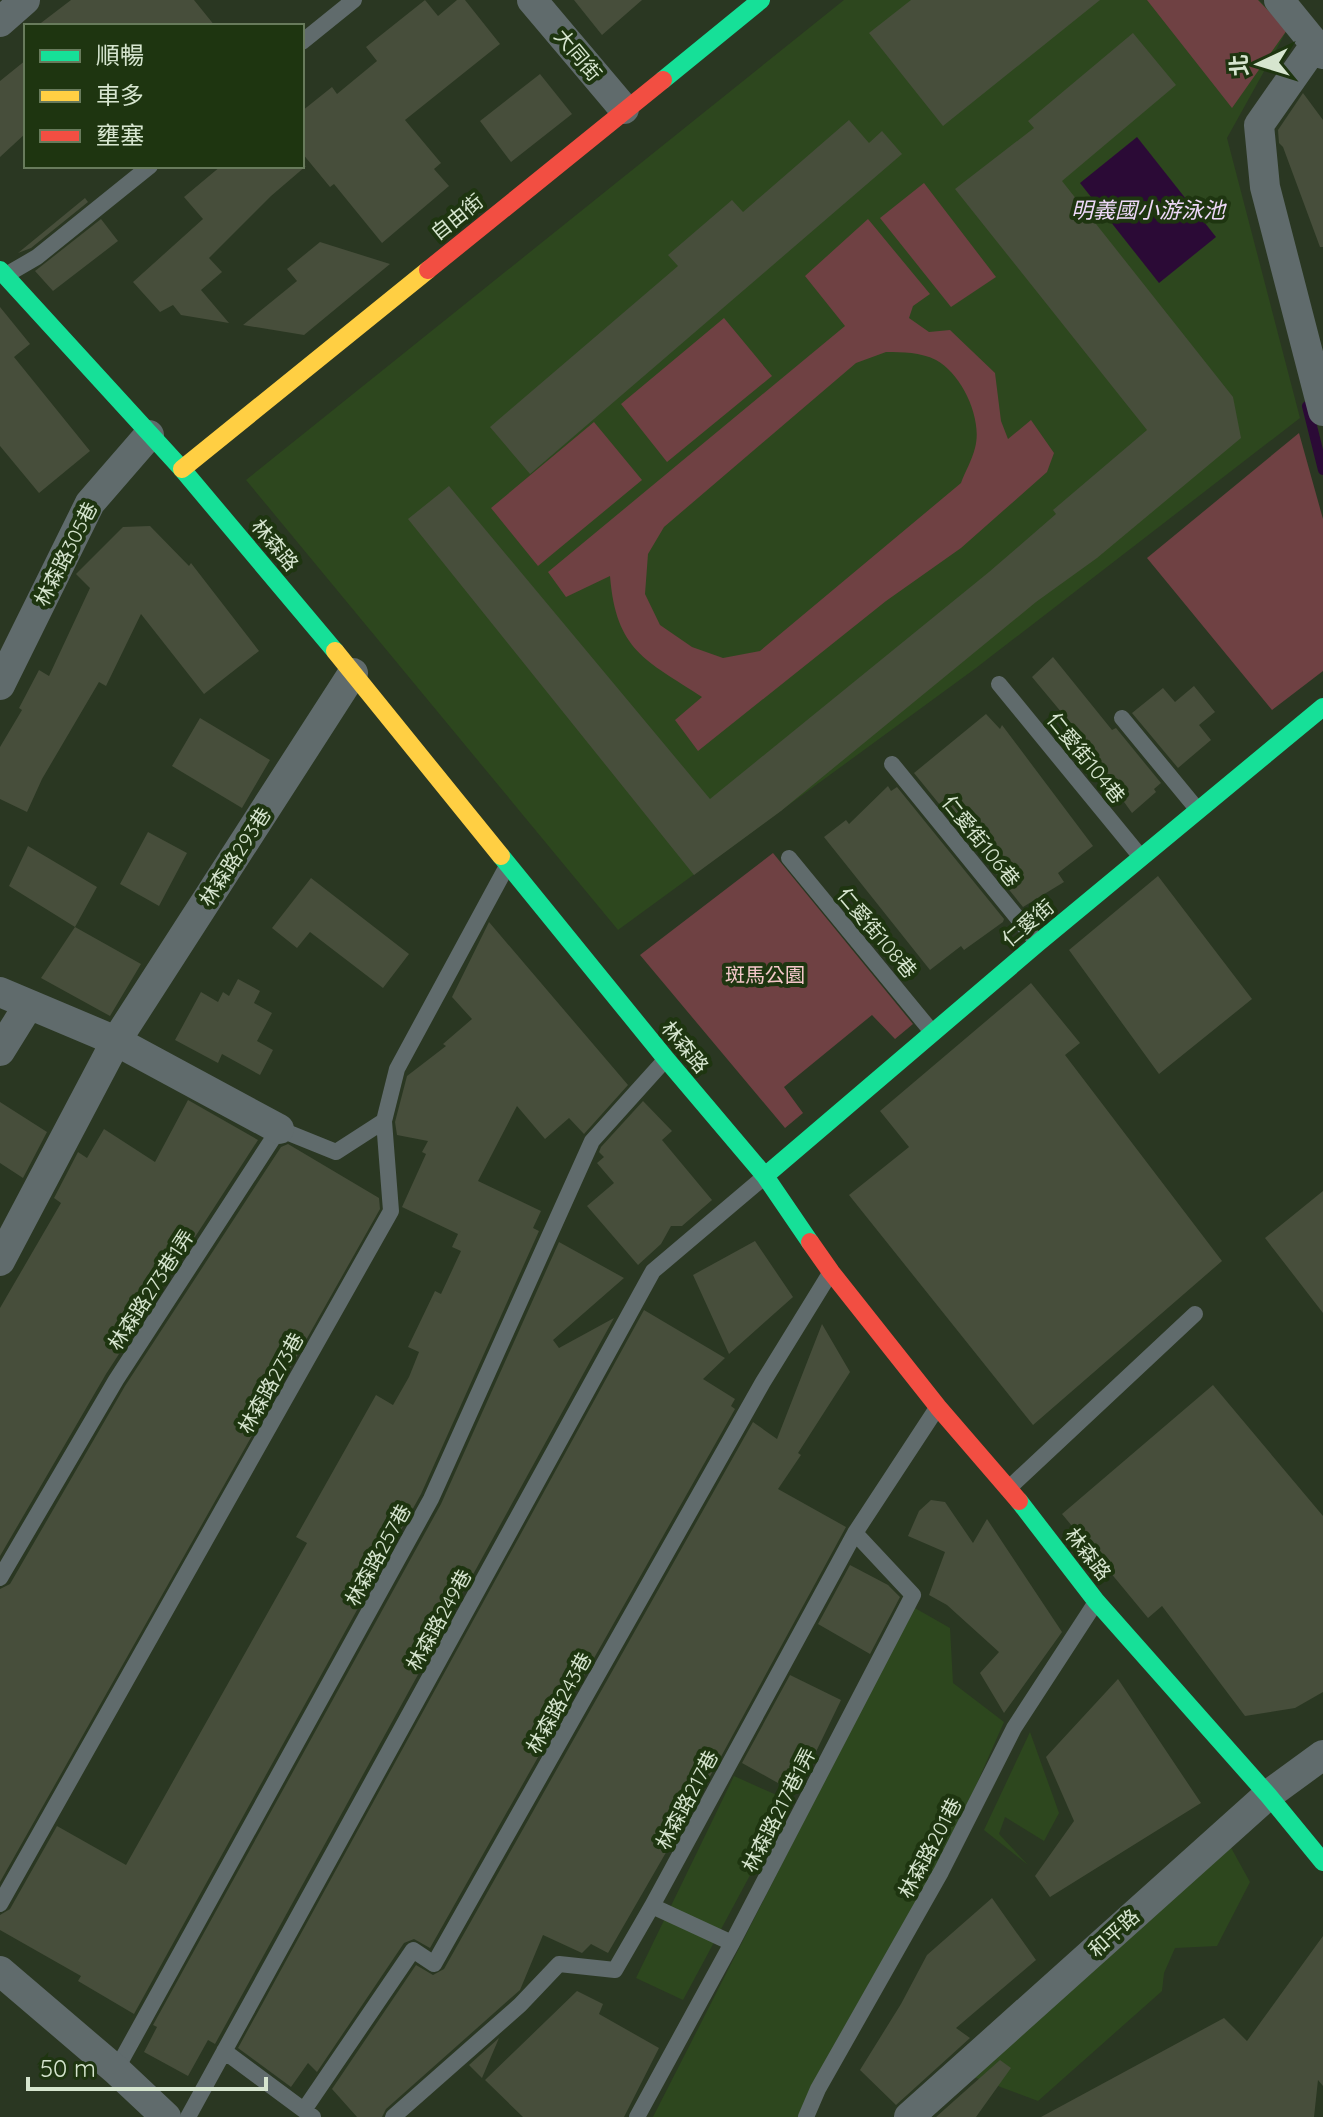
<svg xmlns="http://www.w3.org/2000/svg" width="1323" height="2117" viewBox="0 0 1323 2117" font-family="Quicksand,'Noto Sans TC',sans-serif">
  <rect width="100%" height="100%" fill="#2a3722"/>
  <!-- built -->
  <path fill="#2d471e" d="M844 0H1259L1287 30 1227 138 1300 418 976 668 618 930 246 480Z
    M913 1607 950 1628 953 1683 1004 1722 959 1824 801 2117H653Z
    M1030 1732 1059 1813 1044 1841 1005 1817 999 1834 1028 1865 984 1830Z
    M734 1776 790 1801 683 2000 636 1978Z
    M1224 1835 1250 1882 1217 1946 1175 1948 1164 1973 1162 1991 1038 2101 952 2069Z"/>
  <!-- green -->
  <path fill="#6f4143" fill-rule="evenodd" d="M1147 0H1258L1287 30 1232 108Z
    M924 183 996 277 951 307 880 218Z
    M868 219 930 294 913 306 909 318 929 332 950 330 995 373 1001 421 1008 439 1031 420 1054 453 1047 472 961 548 886 601 698 751 675 720 702 697C646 660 616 651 610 576L566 597 548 572 845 326 805 276ZM886 352C903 352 920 352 936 360 962 374 983 419 975 448 972 460 965 472 961 483L760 651 723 658 692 647 660 625 645 594 648 554 664 527 856 363Z
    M724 318 772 376 667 462 621 404Z
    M594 422 642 480 538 566 491 508Z
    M1299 433 1323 519V671L1272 710 1147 558Z
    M773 853 913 1024 895 1039 872 1015 784 1087 803 1113 785 1128 640 955Z"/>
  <!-- water -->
  <path fill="#2b0a36" d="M1137 137 1216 237 1159 283 1080 183Z"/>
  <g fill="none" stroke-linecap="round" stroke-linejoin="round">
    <!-- stream -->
    <path stroke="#2b0a36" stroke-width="10" d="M1307 406 1323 470"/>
  </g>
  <!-- building -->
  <path fill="#474e3b" d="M71 0H194L215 26H37Z
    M425 0 438 16 457 0H465L500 44 405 120 441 163 434 169 449 186 382 243 334 184 330 187 302 153V111L332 87 337 94 377 61 366 47Z
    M574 0H642L602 35Z
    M911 0H1100L943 126 869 33Z
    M1133 33 1176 85 1062 181 1233 397 1241 438 1097 558 1036 602 781 811 694 875 408 519 449 486 710 799 989 572 1056 514 1053 510 1147 430 955 189 1034 128 1028 121Z
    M26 60V133L0 157V81Z
    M540 74 572 114 511 162 480 121Z
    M1303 93 1323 120V247H1320L1283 147 1279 143 1278 130Z
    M849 120 869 143 882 131 902 154 530 474 490 427 678 266 668 255 732 200 743 212Z
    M221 166H306L271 196 209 258 222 272 201 290 229 323 181 315 173 305 160 312 133 282 203 219 184 197Z
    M85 198 88 202 31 248 18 253Z
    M101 219 118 241 53 291 35 271Z
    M320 242 390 264 304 335 243 325 297 281 287 269Z
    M0 307 30 344 14 357 90 451 39 493 0 446Z
    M150 526 189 566 191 563 259 651 204 694 141 614 106 686 99 682 42 779 27 812 0 799V747L22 710 19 708 39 670 49 676 90 588 76 574 123 527Z
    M1053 657 1112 730 1116 728 1161 783 1154 789 1156 792 1132 813 1088 752 1092 749 1032 677Z
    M1194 686 1215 712 1199 725 1211 740 1178 768 1132 713 1163 688 1175 702Z
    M986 714 1000 729 1002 725 1093 846 1058 873 1064 882 1023 907 914 773Z
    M200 718 270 760 242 808 172 766Z
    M888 786 891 791 897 787 1004 919 1003 922 964 950 961 946 930 970 824 837 846 820 849 824Z
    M148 832 187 853 159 906 120 884Z
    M28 846 97 887 75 927 9 886Z
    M1158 876 1252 999 1159 1074 1069 950Z
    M311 878 409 954 383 988 310 932 297 948 272 928Z
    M489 922 628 1085 584 1134 569 1118 545 1139 517 1106 478 1181 541 1211 533 1228 539 1231 421 1494 134 2014 78 1981 81 1976 0 1930V1915L10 1909 57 1826 126 1865 307 1543 296 1537 376 1395 393 1405 409 1377 419 1352 408 1347 435 1291 441 1294 461 1251 452 1247 458 1234 402 1207 426 1154 422 1152 428 1141 397 1135 395 1122 407 1076 446 1046 443 1044 472 1019 452 997Z
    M75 927 141 964 110 1016 41 978Z
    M238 979 260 991 254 1003 272 1013 257 1041 273 1050 260 1075 222 1054 218 1063 175 1040 201 992 218 1002 223 992 229 996Z
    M1031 983 1080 1043 1065 1055 1222 1261 1033 1425 849 1195 909 1147 880 1111Z
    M188 1100 258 1140 106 1374 0 1556V1308L61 1203 54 1198 78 1152 87 1158 104 1129 155 1162Z
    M643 1101 672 1131 662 1140 712 1200 682 1226H671L661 1244 638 1265 587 1206 614 1183 597 1163 604 1157 599 1152 601 1147Z
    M0 1102 47 1132 23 1178 0 1163Z
    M288 1144 379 1198 380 1209 0 1882V1589L10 1584 125 1386 281 1147Z
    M1323 1191V1313L1265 1238Z
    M755 1241 793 1297 729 1354 693 1275Z
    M559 1242 624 1278 553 1340 559 1348 614 1318 215 2044 208 2040 188 2076 144 2052 157 2027 153 2025 441 1504Z
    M644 1310 725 1358 703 1379 735 1399 731 1406 735 1409 430 1948 414 1939 404 1943 317 2072 308 2063 291 2087 238 2048Z
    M822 1324 850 1372 798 1453 801 1455 778 1489 846 1527 717 1764 608 1953 591 1944 582 1953 543 1935 520 1990 512 1997 386 2109 382 2117H357L332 2089 416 1965 433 1975 444 1969 753 1422 777 1439Z
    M1213 1385 1323 1516V1692L1295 1708 1245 1716 1162 1606 1148 1618 1062 1514Z
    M931 1500 945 1502 973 1543 987 1519 1062 1632 1004 1713 980 1673 999 1652 947 1605 929 1595 945 1552 908 1536 919 1511Z
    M850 1565 888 1585 900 1597 870 1654 818 1624Z
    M790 1675 841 1700 796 1793 742 1763Z
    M1118 1679 1201 1803 1050 1897 1035 1876 1074 1821 1046 1757Z
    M992 1898 1036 1960 956 2028 970 2038 896 2105 860 2070 901 2004 927 1955Z
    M1323 1936V2086L1318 2080 1314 2117H1041L1224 2018 1247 2041Z
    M577 1991 603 2004 599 2014 659 2048 624 2117H523L485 2080Z
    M499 2038 482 2078 469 2065Z
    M1000 2060 1011 2068 976 2117H936Z"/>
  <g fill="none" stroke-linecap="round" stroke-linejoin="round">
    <!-- lane -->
    <path stroke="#606b6c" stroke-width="16" d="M302 42 354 0
      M6 275 37 257 150 166
      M999 684 1140 856
      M1122 718 1197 809
      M892 764 1037 942
      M789 858 932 1032
      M1010 1487 1195 1314
      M0 1578 116 1380 279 1129 336 1152 384 1121
      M0 1904 391 1211 384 1121 397 1069 507 866
      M652 1906 732 1943
      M224 2051 313 2117
      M116 2070 431 1499 592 1141 665 1060
      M304 2110 413 1950 434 1964 763 1382 829 1275
      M188 2117 653 1271 764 1177
      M393 2117 520 2005 559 1964 615 1970 652 1906 855 1533 937 1408
      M637 2117 732 1943 913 1595 855 1533
      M806 2117 818 2089 941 1872 1014 1728 1096 1602"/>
    <!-- street -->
    <path stroke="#606b6c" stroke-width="30" d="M532 0 624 109
      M1279 0 1323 54
      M0 22 25 0
      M1315 45 1259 125 1265 187 1323 411
      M0 685 90 503 149 435
      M0 992 116 1041 279 1129
      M0 1051 28 1006
      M0 1261 116 1041 353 673
      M0 1971 116 2070 166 2117
      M909 2117 1268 1795 1323 1755"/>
    <!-- fast -->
    <path stroke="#16e098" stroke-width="18" d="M663 80 761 0
      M0 270 182 469 335 651
      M501 856 666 1059 765 1176 810 1242
      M765 1176 1038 943 1323 707
      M1019 1501 1096 1601 1268 1795 1323 1862"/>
    <!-- slow -->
    <path stroke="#ffcf43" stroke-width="18" d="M182 469 428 270
      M335 651 501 856"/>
    <!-- jam -->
    <path stroke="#f24e42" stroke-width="18" d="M428 270 663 80
      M810 1242 831 1272 938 1407 1019 1501"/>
  </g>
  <g text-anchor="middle" stroke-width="8" stroke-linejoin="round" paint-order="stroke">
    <!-- street labels -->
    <g font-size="20" fill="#d6e5cf" stroke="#1e3510">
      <text transform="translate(578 55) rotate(50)" y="7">大同街</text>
      <text transform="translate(457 217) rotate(-39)" y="7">自由街</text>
      <text transform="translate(275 545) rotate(50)" y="7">林森路</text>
      <text transform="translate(66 554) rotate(-63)" y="7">林森路305巷</text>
      <text transform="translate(1086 758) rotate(51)" y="7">仁愛街104巷</text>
      <text transform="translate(981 841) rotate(51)" y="7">仁愛街106巷</text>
      <text transform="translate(235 857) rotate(-57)" y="7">林森路293巷</text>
      <text transform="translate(1028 923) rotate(-40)" y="7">仁愛街</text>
      <text transform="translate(877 933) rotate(50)" y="7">仁愛街108巷</text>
      <text transform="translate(685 1047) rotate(50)" y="7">林森路</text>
      <text transform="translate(151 1290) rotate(-57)" y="7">林森路273巷1弄</text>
      <text transform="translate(271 1383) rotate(-61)" y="7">林森路273巷</text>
      <text transform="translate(1088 1554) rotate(52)" y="7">林森路</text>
      <text transform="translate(378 1555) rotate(-61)" y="7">林森路257巷</text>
      <text transform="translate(439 1620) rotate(-61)" y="7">林森路249巷</text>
      <text transform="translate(559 1703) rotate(-61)" y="7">林森路243巷</text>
      <text transform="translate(687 1800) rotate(-62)" y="7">林森路217巷</text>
      <text transform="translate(779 1810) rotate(-63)" y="7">林森路217巷1弄</text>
      <text transform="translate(930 1848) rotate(-62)" y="7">林森路201巷</text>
      <text transform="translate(1114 1933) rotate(-42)" y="7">和平路</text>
    </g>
    <!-- park labels -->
    <g font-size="20" fill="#f3c7c9" stroke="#1e3510">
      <text x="765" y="982">斑馬公園</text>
    </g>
    <!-- water labels -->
    <g font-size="22" font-style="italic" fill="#eed8f9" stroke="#1e3510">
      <text x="1148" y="218">明義國小游泳池</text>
    </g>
  </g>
  <!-- legend -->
  <rect x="24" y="24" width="280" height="144" fill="#1e3510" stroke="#687b5c" stroke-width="2"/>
  <rect x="40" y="50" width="40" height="12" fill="#16e098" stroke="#687b5c" stroke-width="2"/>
  <text x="96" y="64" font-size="24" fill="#d6e5cf">順暢</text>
  <rect x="40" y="90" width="40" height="12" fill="#ffcf43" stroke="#687b5c" stroke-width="2"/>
  <text x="96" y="104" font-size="24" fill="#d6e5cf">車多</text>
  <rect x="40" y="130" width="40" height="12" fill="#f24e42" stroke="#687b5c" stroke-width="2"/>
  <text x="96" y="144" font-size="24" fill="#d6e5cf">壅塞</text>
  <!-- north arrow -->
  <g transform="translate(1259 64) rotate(266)" stroke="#1e3510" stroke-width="6" paint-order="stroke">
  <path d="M0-6L14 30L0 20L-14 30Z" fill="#d6e5cf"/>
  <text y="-12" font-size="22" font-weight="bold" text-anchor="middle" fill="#d6e5cf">北</text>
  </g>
  <!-- scale -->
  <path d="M28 2077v12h238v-12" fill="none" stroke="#d6e5cf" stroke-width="4"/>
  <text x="40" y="2077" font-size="24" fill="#d6e5cf" stroke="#1e3510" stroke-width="6" paint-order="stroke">50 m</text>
</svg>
